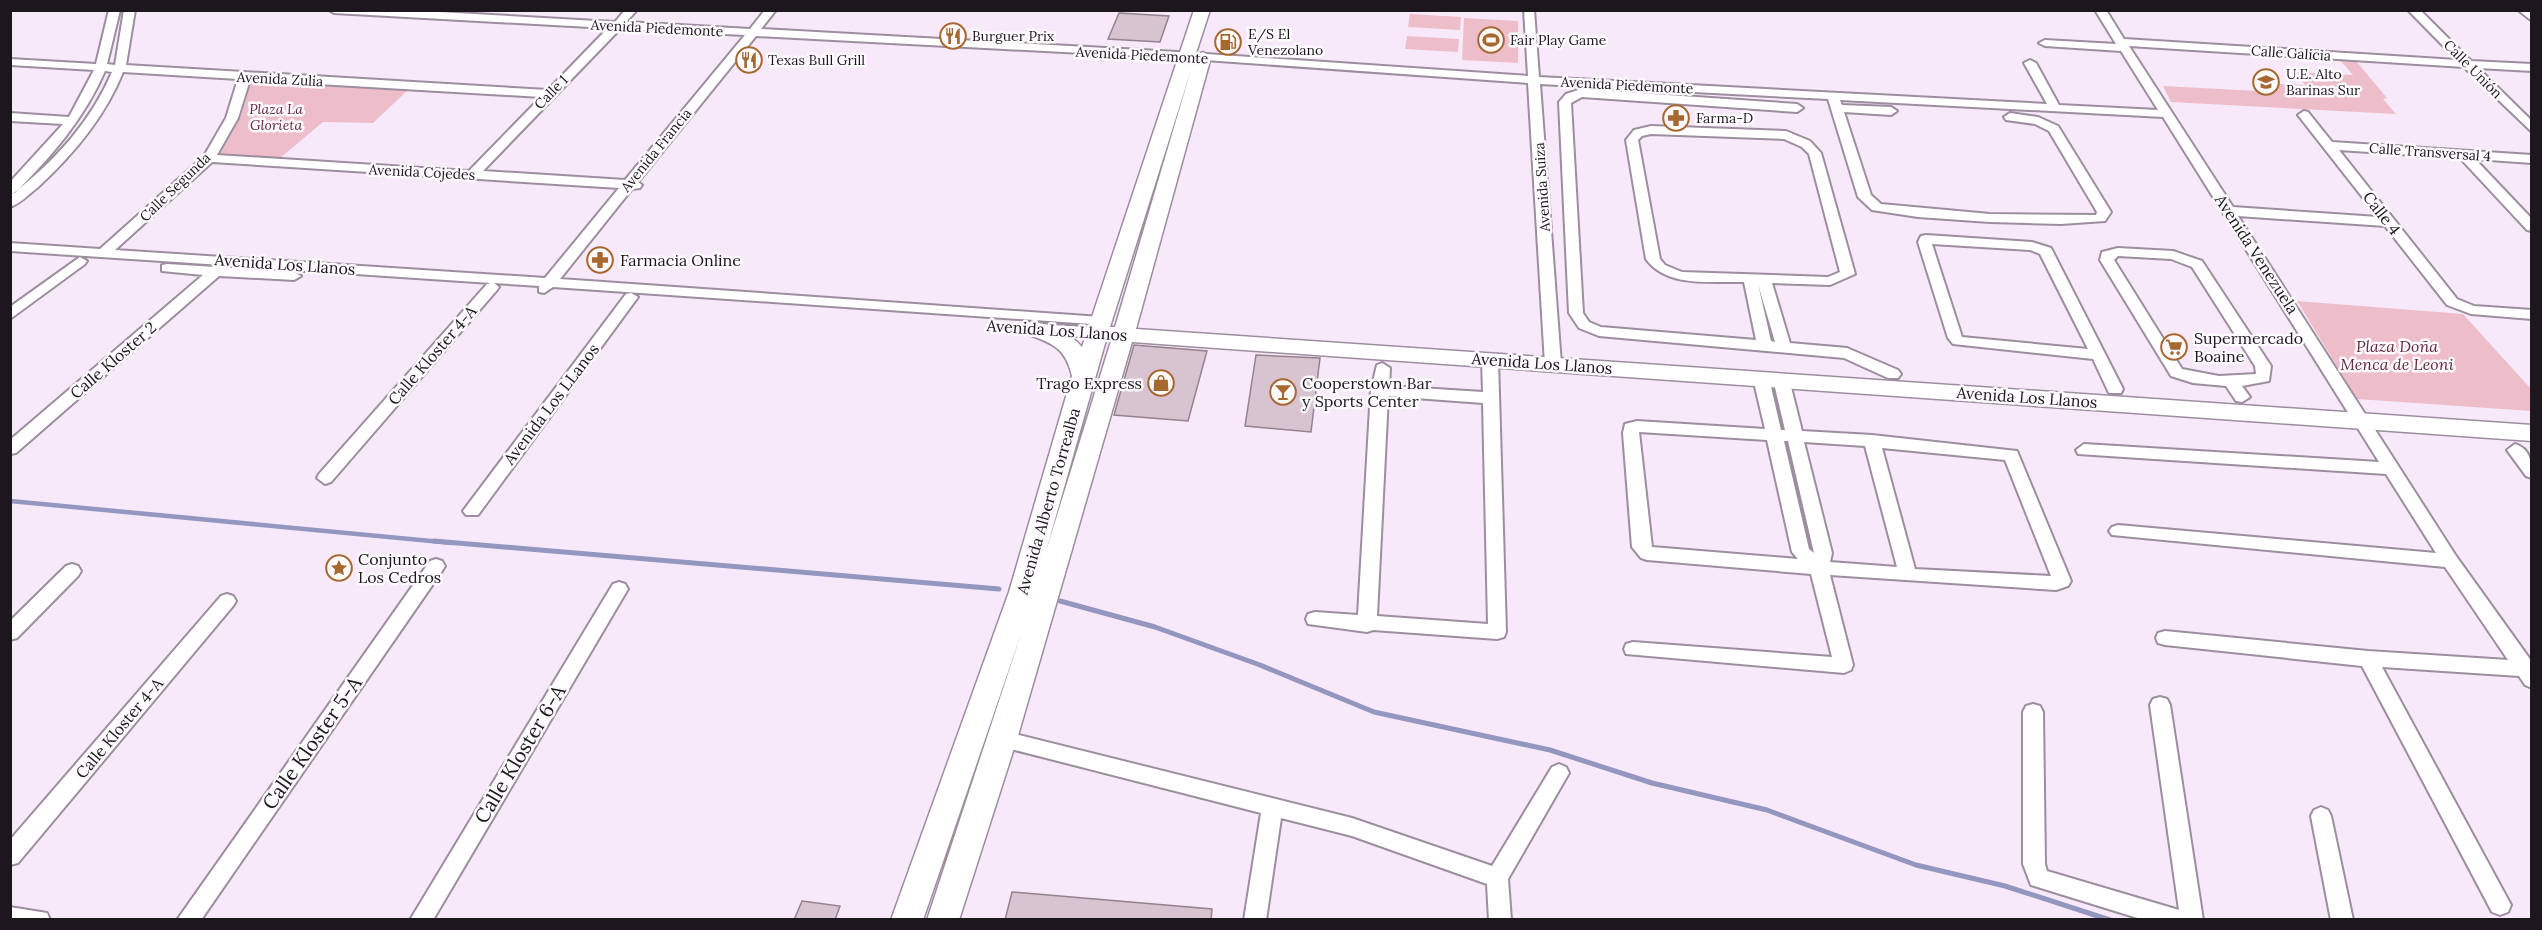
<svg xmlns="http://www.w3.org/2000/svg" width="2542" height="930" viewBox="0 0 2542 930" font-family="Lora,serif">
  <rect width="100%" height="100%" fill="#f8e9fa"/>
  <!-- green -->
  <path fill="#eebdca" d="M1410 14 1461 17 1460 30 1408 27Z
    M1464 18 1518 21V63L1462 60Z
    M1407 36 1459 39 1458 52 1405 49Z
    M2340 60 2356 61 2387 98 2383 99 2396 114 2171 102 2163 86 2258 91 2253 83 2305 85 2295 72 2353 75Z
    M251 82 408 90 373 123 323 122 280 158 220 154 241 116Z
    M2297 301 2463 314 2531 389V411L2357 399Z"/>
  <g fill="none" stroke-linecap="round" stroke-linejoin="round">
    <!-- stream-far1 -->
    <path stroke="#9396be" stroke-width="4.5" d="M10 501 452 543"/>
    <!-- stream -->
    <path stroke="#9396be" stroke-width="5" d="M434 541 999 589
      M1060 601 1155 627 1260 665 1374 712 1550 750 1652 783 1767 810 1916 865 2005 886 2110 920"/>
  </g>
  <!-- building -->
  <path fill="#d8c3d0" stroke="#95828e" stroke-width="1.5" d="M1119 13 1169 16 1160 42 1108 39Z
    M1134 345 1207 351 1188 421 1114 415Z
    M1256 355 1320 358 1311 432 1245 426Z
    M1012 892 1212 909 1211 920H1005Z
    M802 901 840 906 835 920H794Z"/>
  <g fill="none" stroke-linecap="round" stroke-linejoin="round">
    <!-- street casing -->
    <g stroke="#9c8e9e" stroke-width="4">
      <path id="street" d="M109 10H120L107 64 115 65 124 10H135L126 65 548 90 608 28 334 13 329 10H405L615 22 625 10H637L626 22 750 29 765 10H776L761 29 1177 52 1528 76 1524 10H1534L1539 77 2047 104 2024 63 2030 60 2036 63 2059 105 2158 110 2121 51 2045 46 2039 43 2045 40 2116 44 2095 10H2106L2124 39 2457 60 2408 10H2420L2471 61 2532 64V71L2478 68 2532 121V132L2464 67 2129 46 2233 207 2378 217 2298 115 2304 111 2308 112 2332 142 2532 155V163L2475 159 2532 219V231L2527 230 2460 158 2339 150 2457 299 2474 306 2532 310V319L2471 314 2447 305 2385 226 2238 216 2456 556 2532 662V688L2525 685 2519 676 2382 667 2511 905 2508 912 2500 915 2492 912 2362 666 2165 645 2158 643 2156 638 2158 633 2165 631 2368 651 2508 660 2445 567 2112 535 2109 531 2112 527 2118 525 2436 553 2386 474 2078 454 2076 450 2084 444 2379 462 2163 117 1840 100 1842 105 1891 107 1897 111 1891 115 1844 112 1871 195 1881 204 1990 214 2096 215 2097 212 2049 131 2035 124 2006 120 2004 117 2010 113 2038 117 2058 126 2111 212 2105 221 2061 224 1990 222 1918 217 1872 210 1858 197 1828 99 1540 84 1561 364 1553 369 1545 364 1528 83 1177 58 756 36 638 182 642 185 640 188 632 189 560 279 1101 317 1108 322 1106 325 553 287 544 293 539 292V286L494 283 499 287 497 290 331 482 325 484 317 478 319 474 487 284 491 283 10 251V243L100 249 204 156 226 118 238 79 123 72C105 117 73 155 37 188 29 194 20 204 10 207V196C53 163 91 122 112 72L105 71C84 119 52 156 15 193L10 194V182L63 124 10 121V113L69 117 94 70 10 65V59L96 64ZM620 29 745 35 625 180 483 171ZM250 80 541 97 469 171 217 155 238 118ZM212 162 619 188 545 278 115 250Z
        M2518 10H2530L2532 21Z
        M1581 89 1797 104 1803 108 1797 112 1582 97 1571 103 1583 313 1589 322 1601 327 1756 340 1744 282C1711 281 1667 288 1646 259L1626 140 1634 130 1651 126 1786 131 1810 141 1821 153 1855 274 1830 285 1772 283 1790 343 1847 348 1898 370 1901 374 1898 378H1888L1844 358 1599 336 1579 328 1569 313 1559 102 1566 94ZM1651 134 1784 139 1802 147 1809 154 1840 272 1828 277 1682 272 1665 265 1660 259 1638 140 1642 136ZM1758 284 1775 342 1771 341Z
        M1926 235 2032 242 2051 248 2123 389 2121 393H2109L2093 359 1953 344 1948 338 1918 242 1921 236ZM1932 244 2030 250 2040 254 2088 349 1962 337Z
        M2118 248 2173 251 2202 261 2271 366 2269 381 2242 386 2250 397 2242 402 2236 401 2226 386 2193 383 2171 376 2100 260 2102 252ZM2118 256 2171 259 2192 267 2255 366 2256 374 2219 376 2182 369 2114 260Z
        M80 257 87 261 85 264 10 319V307Z
        M167 264 294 272 301 276 294 280 219 276 16 453 10 454V440L203 275 162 271V265Z
        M631 293 638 297 478 515H466L463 511 466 507 626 294Z
        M1038 324 1098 328 1105 333 1098 338 1033 332 1031 329 1033 326Z
        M1490 355 1498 360 1506 632 1504 637 1497 639 1373 630 1367 632 1308 624 1306 619 1308 614 1315 612 1358 615 1371 390 1377 365 1382 363 1390 368 1389 386 1483 392 1482 360ZM1388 396 1483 403 1488 624 1377 616Z
        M1761 373 1769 378 1781 430H1785L1773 379 1781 374 1789 379 1802 431 1872 435 2017 451 2071 581 2068 586 2056 590 1830 575 1853 665 1851 670 1844 673 1626 654 1624 649 1626 644 1633 642 1832 657 1811 574 1647 560 1641 558 1632 547 1623 433 1625 424 1637 421 1765 429 1753 378ZM1639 432 1767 440 1792 552 1798 559 1652 547ZM1784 441H1788L1814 553 1809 549ZM1804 442 1865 446 1897 567 1830 562 1832 553ZM1882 448 2005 460 2051 576 1915 569Z
        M2515 444C2531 449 2532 464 2532 478L2526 476 2507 450Z
        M436 559 442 561 445 566 442 571 201 920H177L430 561Z
        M72 564 78 566 81 571 78 576 17 638 10 640V621L66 566Z
        M619 582 625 584 628 589 625 594 433 920H410L613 584Z
        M227 594 233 596 236 601 233 606 18 863 10 865V840L221 596Z
        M2160 697 2167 699 2170 705 2203 920H2144L2031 885 2023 864V712L2026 706 2033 704 2040 706 2043 712 2045 864 2047 871 2179 910 2150 705 2153 699Z
        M1003 731 1352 818 1492 866 1552 767 1559 764 1566 767 1569 773 1508 879 1511 920H1489L1487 884 1352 836 1281 818 1266 920H1244L1261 813 1003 747 996 745 993 739 996 733Z
        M2321 807 2328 810 2331 816 2353 920H2331L2311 816 2314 810Z
        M10 907 47 913 50 920H10Z"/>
    </g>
    <!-- secondary casing -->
    <g stroke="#9c8e9e" stroke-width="3">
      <path id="secondary" d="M1194 10H1210L1195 56 1203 52 1211 57 1136 329 2532 425V441L1132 342 1017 739 959 920H927L1021 634 923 920H891L1009 592 1072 376C1065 346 1051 343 1024 333L1021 328 1024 323C1043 319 1070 333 1082 347ZM1191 70 1115 327H1110ZM1106 340 1111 341 1046 551Z"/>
    </g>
    <!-- street -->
    <use href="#street" fill="#fff" fill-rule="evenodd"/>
    <!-- secondary -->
    <use href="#secondary" fill="#fff" fill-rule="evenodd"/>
  </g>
  <!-- icons -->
  <defs>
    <g id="restaurant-ring" transform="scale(1.35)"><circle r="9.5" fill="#fdfafe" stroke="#a76830" stroke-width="1.5"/><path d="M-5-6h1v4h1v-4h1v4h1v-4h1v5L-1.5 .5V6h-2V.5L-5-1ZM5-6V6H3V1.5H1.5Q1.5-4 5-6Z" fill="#a76830"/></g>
    <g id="stadium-ring" transform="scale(1.35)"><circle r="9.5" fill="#fdfafe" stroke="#a76830" stroke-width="1.5"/><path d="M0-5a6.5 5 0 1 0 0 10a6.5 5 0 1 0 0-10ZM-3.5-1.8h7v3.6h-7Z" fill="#a76830"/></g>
    <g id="fuel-ring" transform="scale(1.35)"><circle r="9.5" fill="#fdfafe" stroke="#a76830" stroke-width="1.5"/><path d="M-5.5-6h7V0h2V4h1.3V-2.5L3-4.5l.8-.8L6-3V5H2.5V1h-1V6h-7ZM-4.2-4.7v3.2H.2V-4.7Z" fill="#a76830"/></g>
    <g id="school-ring" transform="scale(1.35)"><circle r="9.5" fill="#fdfafe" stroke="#a76830" stroke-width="1.5"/><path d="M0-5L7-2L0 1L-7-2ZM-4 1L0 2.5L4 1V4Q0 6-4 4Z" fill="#a76830"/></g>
    <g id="pharmacy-ring" transform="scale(1.35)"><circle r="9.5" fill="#fdfafe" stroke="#a76830" stroke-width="1.5"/><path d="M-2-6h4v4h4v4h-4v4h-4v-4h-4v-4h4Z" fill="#a76830"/></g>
    <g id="supermarket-ring" transform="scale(1.35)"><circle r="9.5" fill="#fdfafe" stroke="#a76830" stroke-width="1.5"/><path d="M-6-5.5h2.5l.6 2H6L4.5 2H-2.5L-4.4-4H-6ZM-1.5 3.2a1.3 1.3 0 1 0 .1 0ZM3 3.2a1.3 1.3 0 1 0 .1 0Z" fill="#a76830"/></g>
    <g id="shop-ring" transform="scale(1.35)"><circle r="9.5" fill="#fdfafe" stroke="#a76830" stroke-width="1.5"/><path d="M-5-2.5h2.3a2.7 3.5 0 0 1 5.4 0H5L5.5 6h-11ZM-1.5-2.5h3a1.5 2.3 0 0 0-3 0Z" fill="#a76830"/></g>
    <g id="bar-ring" transform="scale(1.35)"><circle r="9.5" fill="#fdfafe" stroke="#a76830" stroke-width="1.5"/><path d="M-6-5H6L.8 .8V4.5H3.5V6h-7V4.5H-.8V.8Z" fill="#a76830"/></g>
    <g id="sight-ring" transform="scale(1.35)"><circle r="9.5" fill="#fdfafe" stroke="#a76830" stroke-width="1.5"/><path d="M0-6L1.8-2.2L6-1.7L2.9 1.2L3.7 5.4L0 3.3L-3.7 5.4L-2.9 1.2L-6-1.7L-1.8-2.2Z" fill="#a76830"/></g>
  </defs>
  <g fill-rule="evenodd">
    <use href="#restaurant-ring" x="953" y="36"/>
    <use href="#stadium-ring" x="1491" y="40"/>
    <use href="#fuel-ring" x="1228" y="42"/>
    <use href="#restaurant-ring" x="749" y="60"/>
    <use href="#school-ring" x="2266" y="82"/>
    <use href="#pharmacy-ring" x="1676" y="118"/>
    <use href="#pharmacy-ring" x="600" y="260"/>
    <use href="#supermarket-ring" x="2174" y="347"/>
    <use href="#shop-ring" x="1161" y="383"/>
    <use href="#bar-ring" x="1283" y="392"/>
    <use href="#sight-ring" x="339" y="568"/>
  </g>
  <g text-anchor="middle" stroke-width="5" stroke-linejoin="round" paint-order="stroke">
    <!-- far-street labels -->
    <g font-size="14" fill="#1c171d" stroke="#fdfafe">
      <text transform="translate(657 28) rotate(3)" y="5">Avenida Piedemonte</text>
      <text transform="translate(2291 53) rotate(4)" y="5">Calle Galicia</text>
      <text transform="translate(1142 55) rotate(3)" y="5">Avenida Piedemonte</text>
      <text transform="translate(2473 69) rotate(45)" y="5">Calle Unión</text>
      <text transform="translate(280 79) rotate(3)" y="5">Avenida Zulia</text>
      <text transform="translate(1627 85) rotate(3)" y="5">Avenida Piedemonte</text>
      <text transform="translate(551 92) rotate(-46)" y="5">Calle 1</text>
      <text transform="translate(656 150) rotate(-51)" y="5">Avenida Francia</text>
      <text transform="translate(2430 152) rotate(4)" y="5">Calle Transversal 4</text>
      <text transform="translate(422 172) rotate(3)" y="5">Avenida Cojedes</text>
      <text transform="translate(175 187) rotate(-44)" y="5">Calle Segunda</text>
      <text transform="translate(1542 187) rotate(-94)" y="5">Avenida Suiza</text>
    </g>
    <!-- far-poi labels -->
    <g font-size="14" fill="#1c171d" stroke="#fdfafe" text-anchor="start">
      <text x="1248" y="39">E/S El<tspan x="1248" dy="16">Venezolano</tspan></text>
      <text x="972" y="41">Burguer Prix</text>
      <text x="1510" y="45">Fair Play Game</text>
      <text x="768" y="65">Texas Bull Grill</text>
      <text x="2286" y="79">U.E. Alto<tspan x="2286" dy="16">Barinas Sur</tspan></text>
      <text x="1696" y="123">Farma-D</text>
    </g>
    <!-- far-park labels -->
    <g font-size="14" font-style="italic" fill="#65293d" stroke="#fdfafe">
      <text x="276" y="114">Plaza La<tspan x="276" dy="16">Glorieta</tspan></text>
    </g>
    <!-- street labels -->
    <g font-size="16" fill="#1c171d" stroke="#fdfafe">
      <text transform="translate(2382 213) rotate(52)" y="6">Calle 4</text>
      <text transform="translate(2257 254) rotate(57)" y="6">Avenida Venezuela</text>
      <text transform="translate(285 264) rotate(4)" y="6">Avenida Los Llanos</text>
      <text transform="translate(1057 330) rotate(4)" y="6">Avenida Los Llanos</text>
      <text transform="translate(432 355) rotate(-49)" y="6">Calle Kloster 4-A</text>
      <text transform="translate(113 360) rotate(-41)" y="6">Calle Kloster 2</text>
      <text transform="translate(1542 363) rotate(4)" y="6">Avenida Los Llanos</text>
      <text transform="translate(2027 397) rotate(4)" y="6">Avenida Los Llanos</text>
      <text transform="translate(551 404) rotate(-53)" y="6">Avenida Los LLanos</text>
      <text transform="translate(1048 501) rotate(-74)" y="6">Avenida Alberto Torrealba</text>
      <text transform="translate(119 728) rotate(-50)" y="6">Calle Kloster 4-A</text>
    </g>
    <!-- poi labels -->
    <g font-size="16" fill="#1c171d" stroke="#fdfafe" text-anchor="start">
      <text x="620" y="266">Farmacia Online</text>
      <text x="2194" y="344">Supermercado<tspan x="2194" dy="18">Boaine</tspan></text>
      <text x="1142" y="389" text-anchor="end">Trago Express</text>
      <text x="1302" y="389">Cooperstown Bar<tspan x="1302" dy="18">y Sports Center</tspan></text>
      <text x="358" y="565">Conjunto<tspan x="358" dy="18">Los Cedros</tspan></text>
    </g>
    <!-- park labels -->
    <g font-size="16" font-style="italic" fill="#65293d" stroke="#fdfafe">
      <text x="2397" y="352">Plaza Doña<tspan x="2397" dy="18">Menca de Leoni</tspan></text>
    </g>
    <!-- near-street labels -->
    <g font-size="20" fill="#1c171d" stroke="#fdfafe">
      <text transform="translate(312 743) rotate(-55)" y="7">Calle Kloster 5-A</text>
      <text transform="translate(520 754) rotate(-59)" y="7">Calle Kloster 6-A</text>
    </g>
  </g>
  <!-- border -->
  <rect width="2542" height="930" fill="none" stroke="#1c171d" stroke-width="24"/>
</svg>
